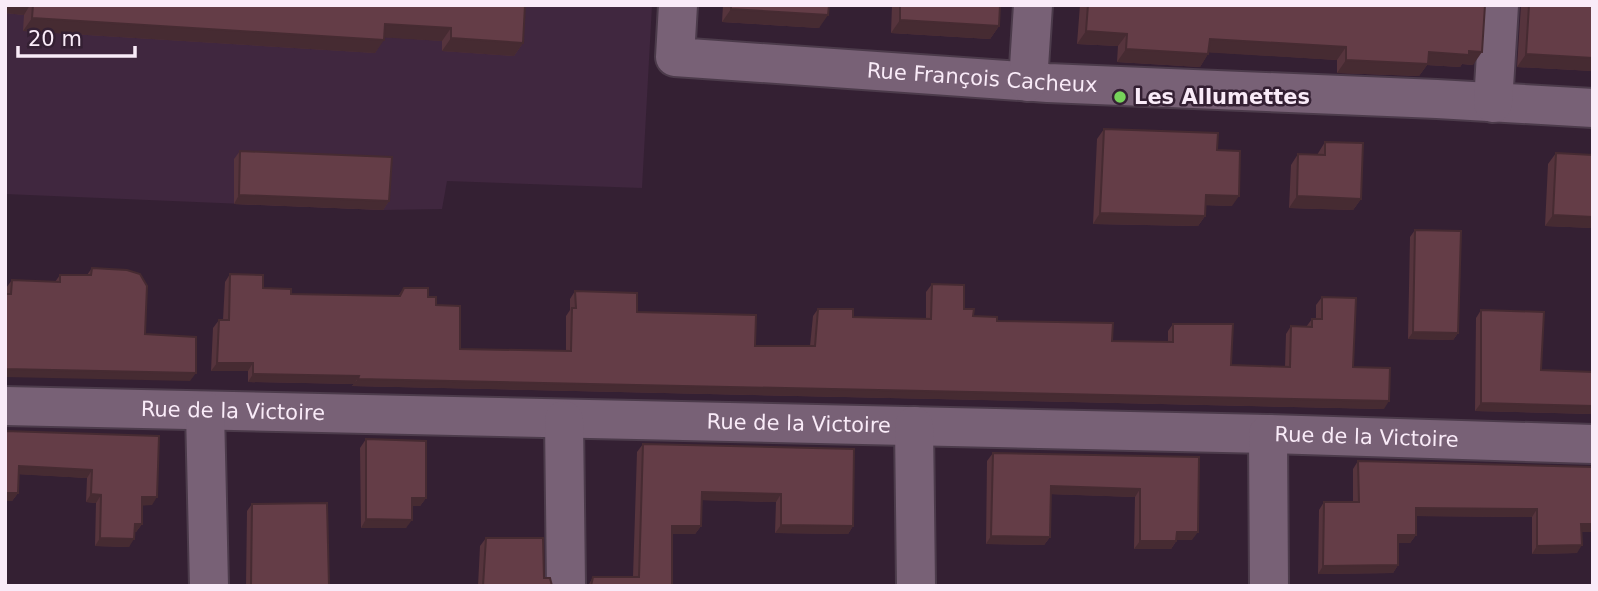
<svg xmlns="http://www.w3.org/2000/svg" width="1598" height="591" viewBox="0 0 1598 591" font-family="'DejaVu Sans',sans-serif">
  <rect width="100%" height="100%" fill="#342033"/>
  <!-- built -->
  <path fill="#40273f" d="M5 5H652L642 188 447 181 442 209 383 210 5 194Z"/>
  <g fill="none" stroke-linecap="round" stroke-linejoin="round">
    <!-- minor casing -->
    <g stroke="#4c3b4b" stroke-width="42">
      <g id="minor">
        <path id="s1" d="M678 5 675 57 1048 83 1437 99 1593 108"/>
        <path d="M1028 82 1033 5"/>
        <path d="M1493 103 1499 5"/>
        <path id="s2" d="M5 406 1268 434 1593 444"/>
        <path d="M205 411 209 586"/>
        <path d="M564 420 566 586"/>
        <path d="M914 426 916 586"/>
        <path d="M1268 434 1269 586"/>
      </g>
    </g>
    <!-- minor -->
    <use href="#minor" stroke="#786176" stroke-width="38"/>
  </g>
  <!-- wall -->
  <path fill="#56343d" d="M5 5H525L523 43 514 56 442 51V41L385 37 375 53 23 31 24 15 5 13Z
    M723 5H829L819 28 722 22Z
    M892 5H1000L999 26 990 39 891 33Z
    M1080 5H1485L1473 65 1462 64 1460 67 1427 65 1419 76 1337 73V60L1209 52 1200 67 1117 62 1118 46 1077 44Z
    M1521 5H1593V71L1517 67Z
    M1104 129 1217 150 1232 206 1205 205V216L1198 226 1093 224 1097 139Z
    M1325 142 1361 199 1353 210 1289 208 1291 165 1298 154 1317 155Z
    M240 151 389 201 383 210 234 204V159Z
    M1556 153 1593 155V228L1545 226 1548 164Z
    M1415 230 1458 333 1453 340 1408 339 1410 237Z
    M92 268 145 334 190 381 6 294V288L12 280 55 282 60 275H87Z
    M230 274 263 288 291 294 398 296 404 288 428 297 436 305 460 349 566 351V316L570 310V299L575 291 637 312 755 346H810L813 316 818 309 853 317 926 319V292L932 284 973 316 1112 341 1168 342V331L1173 324 1231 365 1285 367 1286 334 1291 326 1306 327 1312 319H1316V305L1322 297 1353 367 1384 409 352 386 354 384 248 382V371H211L213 328 219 320H223L225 282Z
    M1481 310 1541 370 1593 372V414L1475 411 1476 318Z
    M5 431 159 436 152 505H142V524L136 532H134L129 547 95 546 96 503 86 502 87 478 19 474 18 493 12 501Z
    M366 439 426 498 420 506H412L406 528H361L360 448Z
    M643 444 854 449 853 526 848 534 775 533 776 502 702 500 701 526 695 534H672V586H588L593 577H633L637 452Z
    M993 453 1199 457 1192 540H1177L1171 549H1134L1135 497 1051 494 1050 537 1044 545 986 544 987 461Z
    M1358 461 1593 467 1591 532H1581L1577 553 1532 554V517L1416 516V535L1410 543H1398V565L1393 573 1318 574 1319 510 1324 502H1353V469Z
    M252 504 329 586H246L247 511Z
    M486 538 544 578 552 586H478L480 546Z"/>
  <!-- shaded-wall -->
  <path fill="#462b32" d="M5 5H30L24 15 5 13Z
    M731 9 828 15 819 28 722 22Z
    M32 18 384 40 375 53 23 31Z
    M900 20 999 26 990 39 891 33Z
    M385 24 451 28 442 41 376 37Z
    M1086 31 1127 34 1118 46 1077 44Z
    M451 38 523 43 514 56 442 51Z
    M1210 39 1346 47 1337 60 1201 52Z
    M1126 49 1208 54 1200 67 1117 62Z
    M1469 51 1482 52 1473 65 1462 64 1460 67 1427 65 1419 76 1337 73 1346 60 1429 52Z
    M1526 54 1593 58V71L1517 67Z
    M239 195 389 201 383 210 234 204Z
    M1206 195 1239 196 1232 206 1198 205Z
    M1297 196 1361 199 1353 210 1289 208Z
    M1100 213 1205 216 1198 226 1093 224Z
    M1553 215 1593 217V228L1545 226Z
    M1413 332 1458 333 1453 340 1408 339Z
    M217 363H253L248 371H211Z
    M5 369 196 373 190 381 5 377Z
    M253 374 359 376 354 384 248 382Z
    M358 379 1389 401 1384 409 352 386Z
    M1481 403 1593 406V414L1475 411Z
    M19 466 92 470 87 478 13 474Z
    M1051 486 1140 489 1135 497 1045 494Z
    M702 492 781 494 776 502 696 500Z
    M5 493H18L12 501H5Z
    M91 494 101 495 96 503 86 502Z
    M142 497H157L152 505 137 506Z
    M412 498H426L420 506H406Z
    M1416 508 1537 509 1532 517 1410 516Z
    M366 519 412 520 406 528H361Z
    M135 524H142L136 532H129Z
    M1581 524H1593V530L1591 532H1576Z
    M781 525 853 526 848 534 775 533Z
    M672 526H701L695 534H667Z
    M1177 532H1198L1192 540H1171Z
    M1398 535H1416L1410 543H1393Z
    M991 536 1050 537 1044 545 986 544Z
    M100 538 134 539 129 547 95 546Z
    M1140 541H1176L1171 549H1134Z
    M1582 545 1577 553 1532 554 1537 546Z
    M1398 565 1393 573 1318 574 1323 566Z"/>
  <!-- building -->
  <path fill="#643d47" stroke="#462b32" stroke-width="2" d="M33 5H525L523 43 451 38V28L385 24 384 40 32 18Z
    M731 5H829L828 15 731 9Z
    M900 5H1000L999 26 900 20Z
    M1088 5H1485L1482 52 1469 51V55L1429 52 1428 64 1346 60V47L1210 39 1208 54 1126 49 1127 34 1086 31Z
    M1529 5H1593V58L1526 54Z
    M1104 129 1218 133 1217 150 1240 151 1239 196 1206 195 1205 216 1100 213Z
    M1325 142 1363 143 1361 199 1297 196 1298 154 1325 155Z
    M240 151 392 157 389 201 239 195Z
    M1556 153 1593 155V217L1553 215Z
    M1415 230 1461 231 1458 333 1413 332Z
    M92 268 127 270 140 274 147 286 145 334 196 337V373L5 369V294H11L12 280 60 282V275H91Z
    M230 274 263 275V288L291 289V294L400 296 404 288H428V297H436V305L460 306V349L571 351 572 308H576L575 291 637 293V312L756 315 755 346H815L818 309H853V317L931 319 932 284 964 285V309H974L973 316 997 317V321L1113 323 1112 341 1173 342V324H1233L1231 365 1261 366 1290 367 1291 326 1312 327V319H1322V297L1356 298 1353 367 1390 368 1389 401 358 379 359 376 253 374V363H217L219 320H229Z
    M1481 310 1544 312 1541 370 1593 372V406L1481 403Z
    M5 431 159 436 157 497H142V524H135L134 539 100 538 101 495 91 494 92 470 19 466 18 493H5Z
    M366 439 426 441V498H412V520L366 519Z
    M643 444 854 449 853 526 781 525V494L702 492 701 526H672V586H591L593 577H639Z
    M993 453 1199 457 1198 532H1177L1176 541H1140V489L1051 486 1050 537 991 536Z
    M1358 461 1593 467V524H1581L1582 545 1537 546V509L1416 508V535H1398V565L1323 566 1324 502H1359Z
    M327 503 329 586H251L252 504Z
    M486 538H543L544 578H550L552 586H483Z"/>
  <!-- markers -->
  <circle fill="#76d25a" stroke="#342033" stroke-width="2.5" cx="1120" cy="97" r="7"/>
  <g text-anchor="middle" stroke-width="5" stroke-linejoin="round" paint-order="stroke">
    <!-- street labels -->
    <g font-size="21" fill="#f9ebf8" stroke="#342033">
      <text dy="7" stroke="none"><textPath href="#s1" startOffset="360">Rue François Cacheux</textPath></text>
      <text dy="7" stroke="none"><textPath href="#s2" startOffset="228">Rue de la Victoire</textPath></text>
      <text dy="7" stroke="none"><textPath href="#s2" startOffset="794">Rue de la Victoire</textPath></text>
      <text dy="7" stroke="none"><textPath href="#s2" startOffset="1362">Rue de la Victoire</textPath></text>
    </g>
    <!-- poi labels -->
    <g font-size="21" font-weight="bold" fill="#f9ebf8" stroke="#342033" text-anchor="start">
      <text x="1134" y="104">Les Allumettes</text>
    </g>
  </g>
  <!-- border -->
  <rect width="1598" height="591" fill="none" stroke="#f9ebf8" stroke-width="14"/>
  <!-- scale -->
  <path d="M18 46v10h117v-10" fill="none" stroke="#f9ebf8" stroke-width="3.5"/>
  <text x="28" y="46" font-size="21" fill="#f9ebf8" stroke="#342033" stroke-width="5" paint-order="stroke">20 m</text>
</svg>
